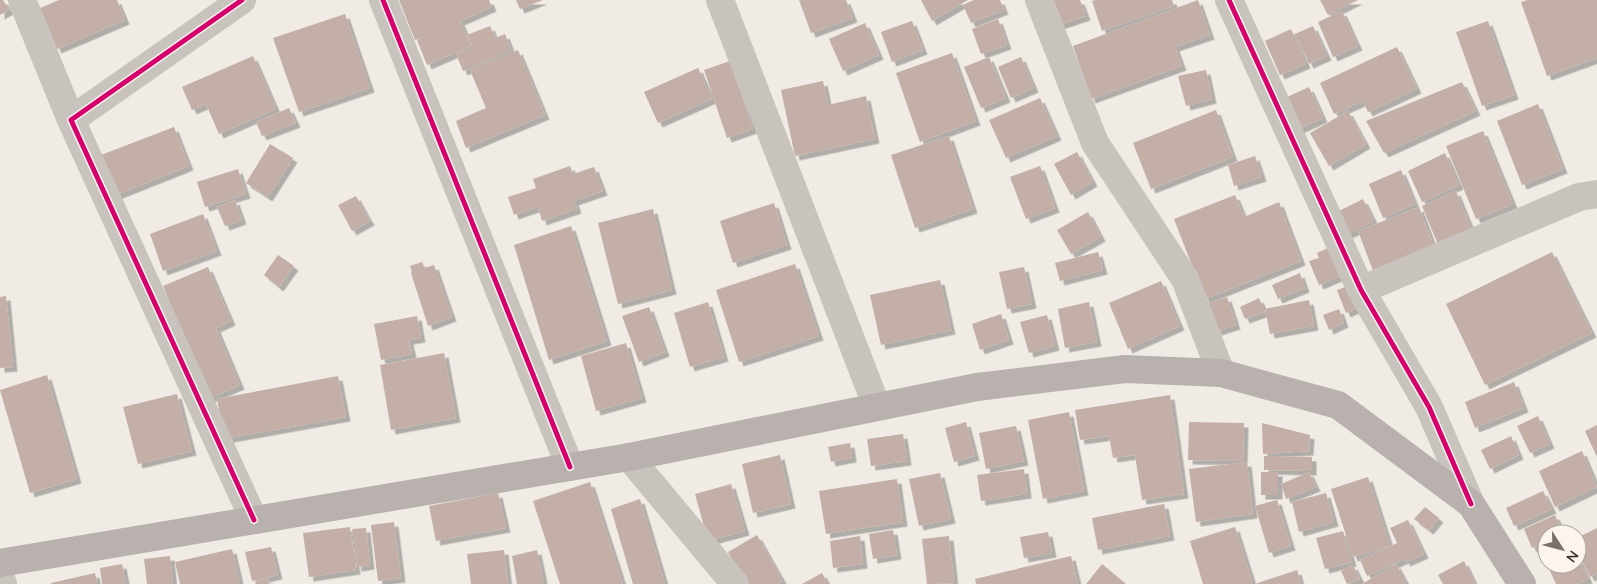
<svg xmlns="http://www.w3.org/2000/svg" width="1597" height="584" viewBox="0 0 1597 584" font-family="Quicksand,sans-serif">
  <defs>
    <filter id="shadow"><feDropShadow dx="4.5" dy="4.5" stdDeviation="0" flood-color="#0004"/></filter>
  </defs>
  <rect width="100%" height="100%" fill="#f0ebe5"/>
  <!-- building -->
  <path fill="#c3afa7" filter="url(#shadow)" d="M0 0H3L9 10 0 15Z
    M59 0H117L125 20 57 49 40 8Z
    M399 0H489L492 7 460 21 471 46 427 65 417 40 427 35 415 40Z
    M516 0H543L520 9Z
    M799 0H846L853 18 811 33Z
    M921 0H968L932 21Z
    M974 0H1000L1004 10 971 23 963 5Z
    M1044 0H1080L1086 16 1053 27Z
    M1096 0H1172L1174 6 1102 31 1092 1Z
    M1198 0 1210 35 1175 47 1182 66 1091 99 1073 46Z
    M1320 0H1358L1328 15Z
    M1528 0H1597V58L1547 76 1521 2Z
    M1342 11 1358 46 1333 57 1318 22Z
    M345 14 370 88 299 112 273 38Z
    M998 19 1007 45 981 54 972 29Z
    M912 21 923 50 892 62 881 32Z
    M1488 21 1514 95 1482 106 1456 32Z
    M865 23 879 55 843 71 829 39Z
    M490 26 495 38 505 34 511 50 463 71 456 54 473 48 467 35Z
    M1313 26 1327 56 1309 64 1295 34Z
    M1291 29 1306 64 1280 75 1265 41Z
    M1397 47 1417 89 1368 112 1363 101 1334 114 1320 83Z
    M518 50 545 115 466 148 456 121 486 108 470 70Z
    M952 53 976 121 920 142 896 73Z
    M253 56 276 109 219 134 206 104 192 110 182 87Z
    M989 57 1006 98 981 108 964 67Z
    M1021 57 1034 88 1011 98 998 67Z
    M730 61 753 129 727 138 704 70Z
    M698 68 712 99 658 123 644 92Z
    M1206 70 1212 99 1186 106 1178 76Z
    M823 81 828 105 866 96 875 139 795 156 781 90Z
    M1462 82 1476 111 1384 153 1366 121Z
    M1309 87 1323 118 1299 129 1285 98Z
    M1040 98 1057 136 1006 158 989 120Z
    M1538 104 1563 169 1522 185 1497 121Z
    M289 108 296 123 262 136 256 122Z
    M1216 110 1233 157 1151 189 1133 143Z
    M1348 111 1366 144 1329 166 1310 133Z
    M174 127 189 166 116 195 101 155Z
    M1483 131 1513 204 1476 219 1446 146Z
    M949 136 973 209 915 228 891 155Z
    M270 144 293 158 268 197 246 183Z
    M1077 152 1093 182 1071 195 1054 164Z
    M1445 153 1459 185 1422 202 1408 171Z
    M1255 156 1262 177 1234 186 1228 165Z
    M570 166 573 174 594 167 603 191 574 201 577 209 542 221 538 207 514 215 508 197 536 188 533 179Z
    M1040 166 1055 208 1026 219 1010 177Z
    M238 169 246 194 205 207 197 182Z
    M1401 170 1415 204 1383 218 1369 184Z
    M1456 191 1473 233 1439 247 1422 206Z
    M1235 195 1244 217 1279 202 1301 261 1205 299 1174 219Z
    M356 196 370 221 352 231 338 205Z
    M1363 199 1374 221 1348 234 1337 212Z
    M235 200 242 220 225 226 217 207Z
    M774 203 787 245 733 263 720 221Z
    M1419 207 1436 252 1375 276 1358 231Z
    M653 209 672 290 618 304 598 223Z
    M1088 212 1101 237 1071 254 1057 230Z
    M203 214 217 251 163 271 150 234Z
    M571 226 607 341 549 360 514 245Z
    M1328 248 1340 276 1319 285 1309 261 1319 258 1317 253Z
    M1098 252 1103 270 1060 281 1055 263Z
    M1552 252 1592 333 1485 385 1446 304Z
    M278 255 294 266 279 287 264 275Z
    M422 262 425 268 434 265 452 317 428 326 411 273 412 272 410 266Z
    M795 264 819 336 739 362 716 290Z
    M208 267 231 321 216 328 240 385 210 398 163 286Z
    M1024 267 1032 304 1007 309 999 272Z
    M1300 273 1305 288 1278 299 1272 285Z
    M940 280 951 330 881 345 870 295Z
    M1161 281 1180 326 1128 349 1109 303Z
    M1348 286 1357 308 1346 313 1337 290Z
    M6 296 13 367 0 368V297Z
    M1227 297 1236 325 1217 331 1208 303Z
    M1259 298 1265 312 1245 319 1240 307Z
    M1309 300 1314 326 1270 334 1265 309Z
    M708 302 724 357 690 367 674 313Z
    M1089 302 1097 342 1065 348 1058 309Z
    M649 307 665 352 639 362 622 316Z
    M1339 309 1344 323 1329 330 1323 315Z
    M1001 314 1009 340 980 350 972 324Z
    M1047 315 1055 346 1029 353 1020 322Z
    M417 316 421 338 409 340 412 354 381 360 374 324Z
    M626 343 642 398 596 411 581 356Z
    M444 353 456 418 391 430 380 365Z
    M47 375 77 479 30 493 0 390Z
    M338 376 346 417 224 439 217 399Z
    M1514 382 1524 408 1475 428 1465 402Z
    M177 394 192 451 138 464 123 407Z
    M1170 395 1184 494 1142 500 1135 455 1113 458 1109 436 1080 440 1075 410Z
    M1069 412 1084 491 1043 499 1028 420Z
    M1538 416 1550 444 1530 453 1517 426Z
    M966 422 975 456 954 462 945 428Z
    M1189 422 1244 423 1243 461 1188 460Z
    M1262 423 1310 435 1309 451 1263 454Z
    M1597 425V457L1585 431Z
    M1016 426 1024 461 986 469 979 433Z
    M903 434 907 461 871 466 867 439Z
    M1511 436 1519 455 1490 469 1481 450Z
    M850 443 852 458 831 462 828 447Z
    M1582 451 1597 487 1555 507 1539 471Z
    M780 455 791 504 753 513 742 464Z
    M1264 456 1312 457V471L1264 470Z
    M1247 462 1253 514 1196 522 1189 469Z
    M1024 469 1027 494 981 501 977 475Z
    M1261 472H1278V495H1261Z
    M1309 472 1316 487 1286 499 1281 484Z
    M940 473 951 519 919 526 909 479Z
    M1368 477 1390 546 1353 557 1331 489Z
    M897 479 903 522 826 534 819 491Z
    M590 482 623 584H560L533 501Z
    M731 484 745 531 708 541 695 494Z
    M1543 491 1552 509 1514 526 1506 508Z
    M498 493 506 528 436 541 429 506Z
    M1326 493 1334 522 1299 532 1292 502Z
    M640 499 665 584H633L611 509Z
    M1277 500 1291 546 1269 553 1255 506Z
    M1164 504 1170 536 1098 550 1092 518Z
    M1425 507 1439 518 1429 530 1414 519Z
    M1555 515 1564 534H1547V542L1532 548 1524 529Z
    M1408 520 1424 554 1406 562 1404 559 1367 576 1360 560 1397 543 1390 528Z
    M394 522 401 578 378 581 371 525Z
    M350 527 356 570 309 577 303 533Z
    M1235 527 1253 584H1203L1190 541Z
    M366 528 370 565 357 567 352 529Z
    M1597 528V573L1590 577 1577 551V538Z
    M893 530 897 555 873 559 869 534Z
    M1343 531 1352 562 1325 569 1316 538Z
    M1048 532 1052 553 1024 558 1020 537Z
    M757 535 783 581 777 584H746L728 552Z
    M860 536 863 564 833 568 830 541Z
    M949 536 954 583 927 584 922 539Z
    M271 547 278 575 252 581 245 552Z
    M232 549 240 584H180L175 562Z
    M504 550 508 584H471L467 554Z
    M537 550 544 584H517L512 556Z
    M1547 554V564H1577V555L1588 579 1577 584H1556L1543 556Z
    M170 556 173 584H147L144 559Z
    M1071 556 1078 584H976L975 579Z
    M1464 561 1475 584H1443L1438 575Z
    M122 564 126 584H102L100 568Z
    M1102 564 1126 584H1086Z
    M1396 564 1407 584H1362Z
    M1353 565 1360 579 1347 584 1341 571Z
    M1297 570 1301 584H1255Z
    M95 573 97 584H51V583Z
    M822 573 828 584H802Z
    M268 579 269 584H256L255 581Z"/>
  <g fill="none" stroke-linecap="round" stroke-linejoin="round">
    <!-- minor -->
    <path stroke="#c9c3be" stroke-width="28" d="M22 0 71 120
      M242 0 71 120 254 520
      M383 0 570 467
      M720 0 877 407
      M1039 0 1095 143 1185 279 1221 373
      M1229 0 1361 290 1429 407 1471 504
      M1361 290 1579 197 1597 194
      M629 457 735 584
      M0 575 3 584"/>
    <!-- major -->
    <path stroke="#b8b1ad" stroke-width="28" d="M0 563 629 457 977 387 1125 369 1221 373 1338 405 1471 504 1522 584"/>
    <!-- cycleway casing -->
    <g stroke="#fbf5ee" stroke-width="8">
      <path id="cycleway" d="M242 0 71 120 254 520
        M383 0 570 467
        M1229 0 1361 290 1429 407 1471 504"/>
    </g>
    <!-- cycleway -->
    <use href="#cycleway" stroke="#d6006c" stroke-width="5"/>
  </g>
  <!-- north arrow -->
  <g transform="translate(1562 549) rotate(126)"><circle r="24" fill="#fbf5ee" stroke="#aea6a0"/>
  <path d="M0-4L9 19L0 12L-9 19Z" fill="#7a716c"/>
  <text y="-8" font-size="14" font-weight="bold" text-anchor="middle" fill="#3b302b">N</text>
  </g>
</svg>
